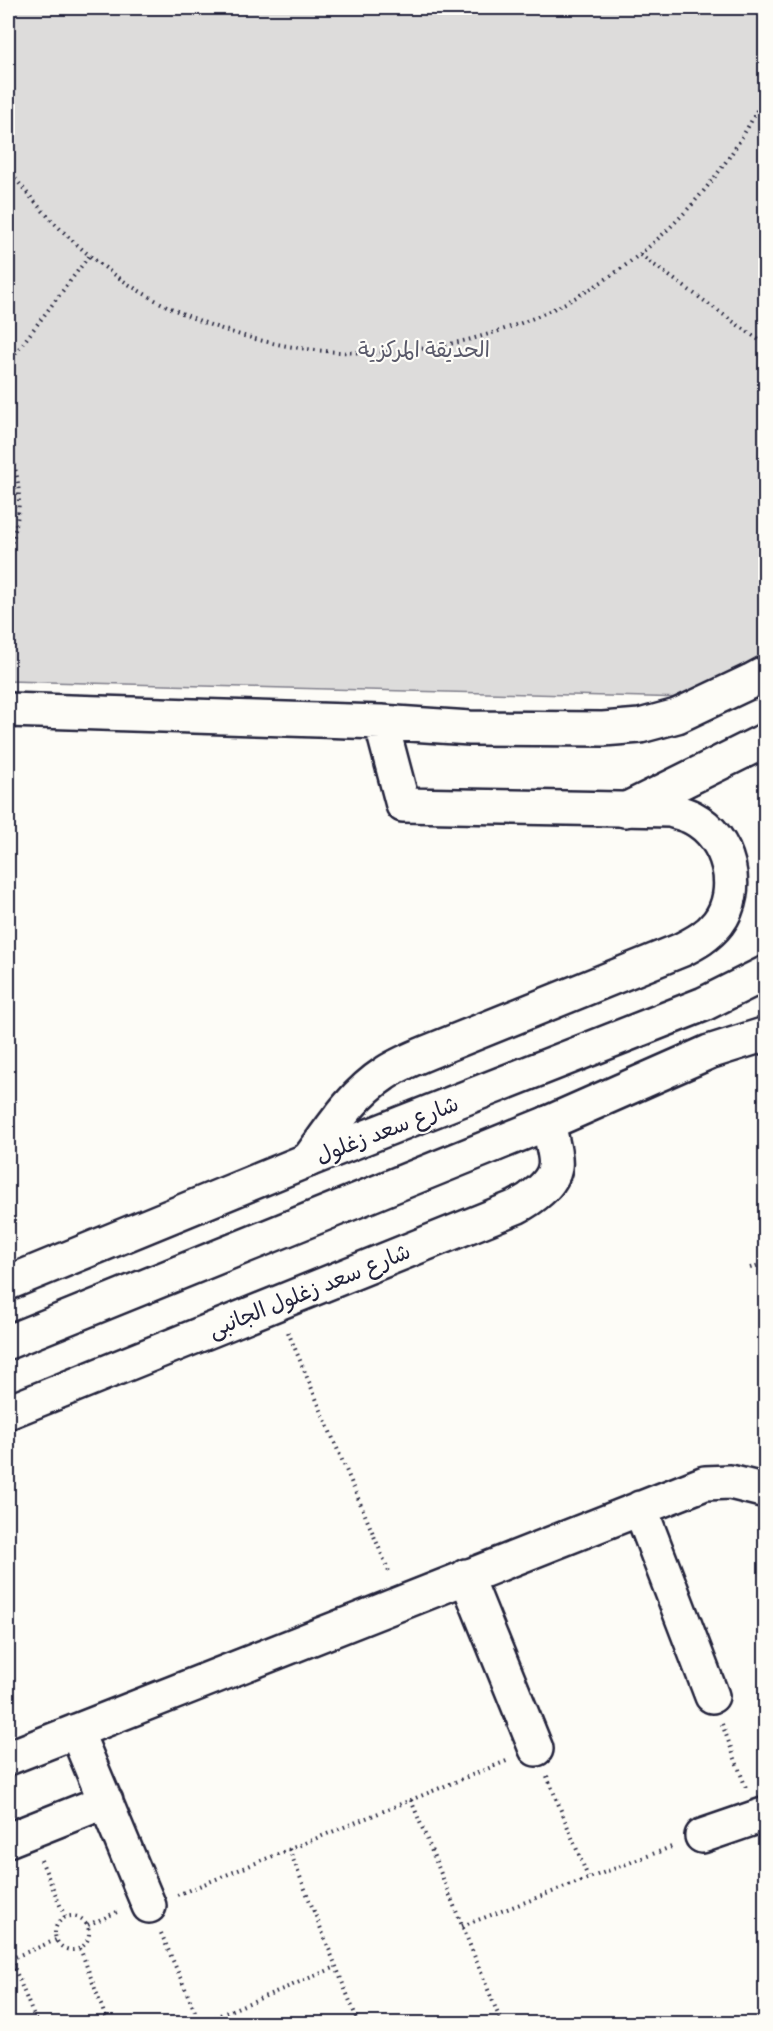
<svg xmlns="http://www.w3.org/2000/svg" width="773" height="2031" viewBox="0 0 773 2031" font-family="'Gochi Hand','Playpen Sans Arabic',sans-serif">
  <rect width="100%" height="100%" fill="#fdfcf7"/>
  <filter id="ink" filterUnits="userSpaceOnUse"><feTurbulence type="fractalNoise" baseFrequency=".0167" numOctaves="2"/><feDisplacementMap in="SourceGraphic" scale="12" xChannelSelector="R" yChannelSelector="G"/><feConvolveMatrix kernelMatrix="1 2 1 2 8 2 1 2 1" color-interpolation-filters="sRGB"/></filter>
  <g filter="url(#ink)">
    <!-- green -->
    <path fill="#dddcdb" stroke="#807f8b" stroke-width="1.5" d="M8 8H765V700L8 681Z"/>
    <g fill="none" stroke-linecap="round" stroke-linejoin="round">
      <!-- minor casing -->
      <g stroke="#22223b" stroke-width="38">
        <path id="minor" d="M8 710 381 722 470 728 603 729 640 726 677 716 751 681 766 673
          M308 1160C331 1129 352 1095 384 1074 397 1065 412 1059 426 1053L681 950C695 943 708 936 718 923 743 890 729 837 693 818 686 814 678 813 671 810L403 805 381 722
          M8 1412 516 1207C530 1200 553 1184 555 1167 557 1158 550 1133 548 1123
          M640 1508 712 1696
          M466 1576 536 1749
          M76 1731 149 1906
          M8 1758 705 1483 730 1482 766 1491
          M702 1836 766 1814
          M8 1840 106 1801"/>
      </g>
      <!-- major casing -->
      <g stroke="#22223b" stroke-width="38">
        <path id="major" d="M625 810 766 740
          M8 1283 308 1160 704 1004 766 973
          M8 1342 548 1123 709 1052 766 1034"/>
      </g>
      <!-- path -->
      <path stroke="#22223b" stroke-width="4" stroke-dasharray="1.5 4.5" stroke-linecap="butt" d="M350 8H374
        M8 169C49 223 98 270 159 302 387 421 659 322 766 92
        M640 255 766 345
        M8 363 89 256
        M8 447C23 483 22 516 8 553
        M750 1268 766 1263
        M288 1332 390 1574
        M722 1724 746 1788
        M547 1776 588 1877
        M411 1800 502 2024
        M289 1849 359 2024
        M41 1860 65 1917
        M177 1895 509 1760
        M55 1933a17 17 0 1 1 34 0a17 17 0 1 1-34 0Z
        M88 1925 117 1912
        M462 1926 674 1846
        M161 1933 200 2023
        M80 1948 108 2024
        M8 1952 37 2024
        M10 1959 56 1940
        M198 2024 336 1967"/>
      <!-- minor -->
      <use href="#minor" stroke="#fdfcf7" stroke-width="33"/>
      <!-- major -->
      <use href="#major" stroke="#fdfcf7" stroke-width="33"/>
    </g>
  </g>
  <g text-anchor="middle" stroke-width="4.5" stroke-linejoin="round" paint-order="stroke">
    <!-- park labels -->
    <g font-size="22" fill="#5a5a6b" stroke="#fdfcf7">
      <text x="424" y="357">الحديقة المركزية</text>
    </g>
    <!-- street labels -->
    <g font-size="22" fill="#22223b" stroke="#fdfcf7">
      <text transform="translate(387 1129) rotate(-21)" y="8">شارع سعد زغلول</text>
      <text transform="translate(309 1290) rotate(-22)" y="8">شارع سعد زغلول الجانبى</text>
    </g>
  </g>
  <!-- margin -->
  <rect width="773" height="2031" fill="none" stroke="#fdfcf7" stroke-width="30"/>
  <rect x="15" y="15" width="743" height="2001" fill="none" stroke="#22223b" stroke-width="2" filter="url(#ink)"/>
</svg>
